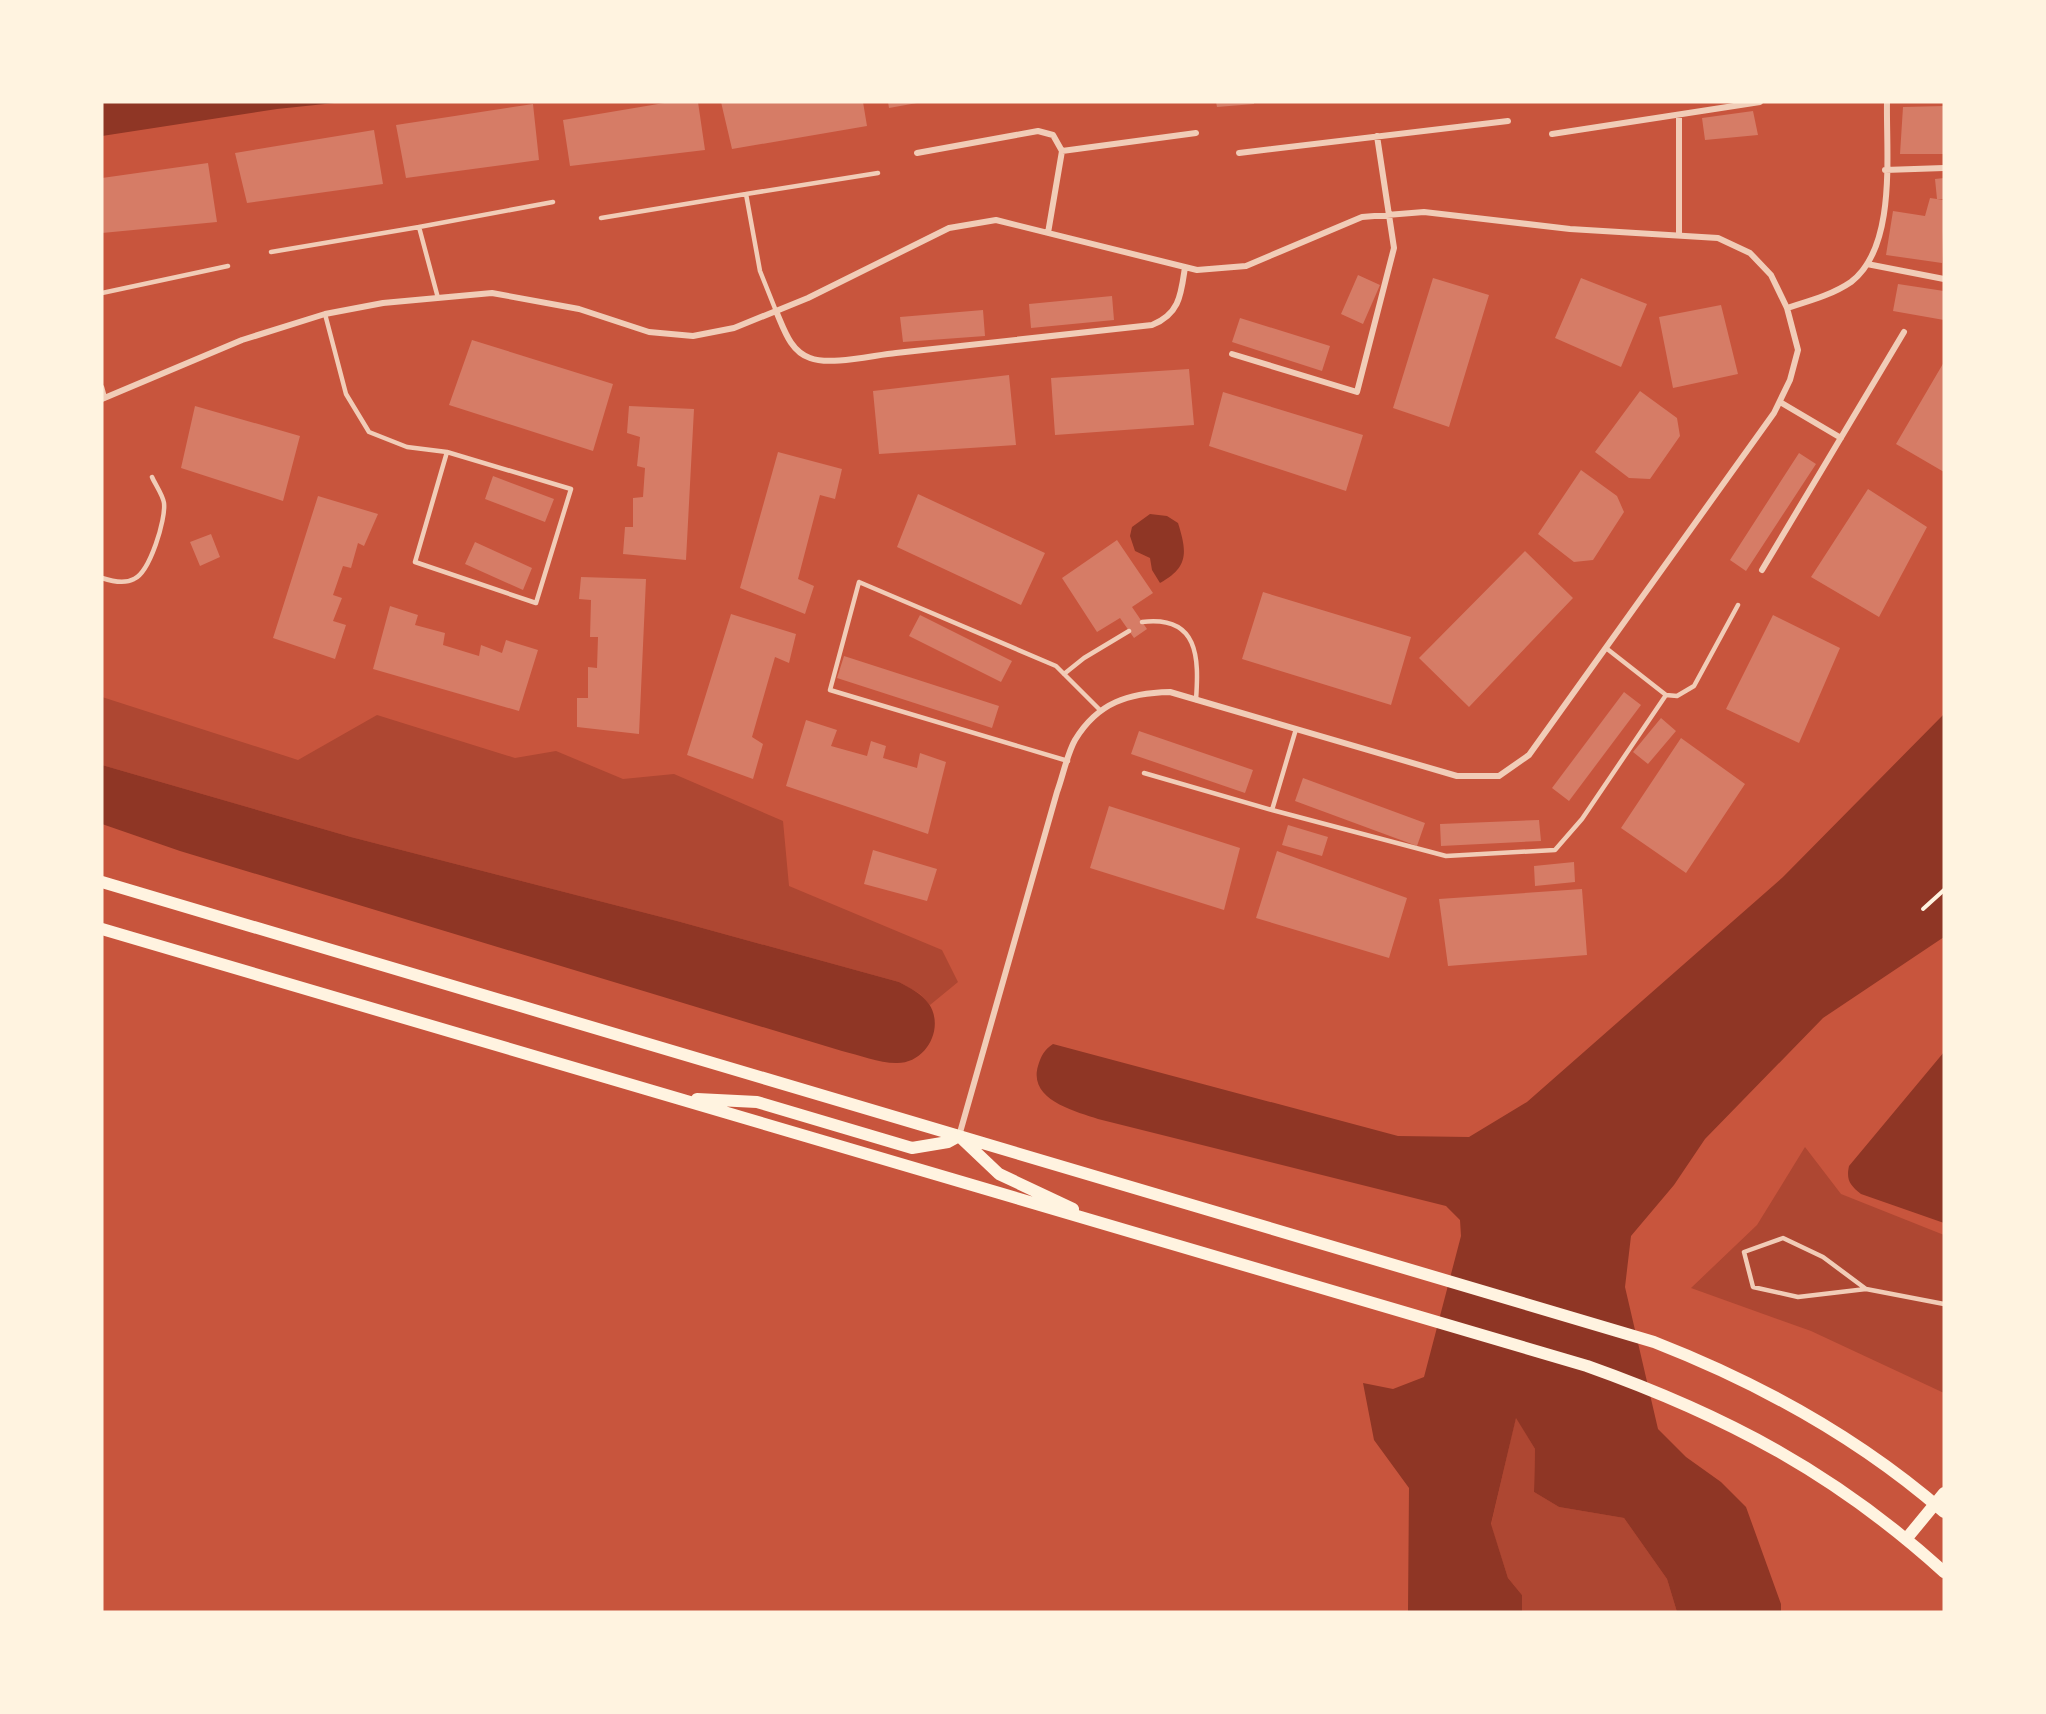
<svg xmlns="http://www.w3.org/2000/svg" width="2046" height="1714" viewBox="0 0 2046 1714" font-family="Overpass,sans-serif">
  <rect width="100%" height="100%" fill="#c8553d"/>
  <!-- green -->
  <path fill="#ae4732" d="M102 697 298 760 377 715 515 758 556 751 623 779 674 774 783 821 789 886 942 950 958 982 930 1005 920 994 899 982 677 921 351 837 102 765Z
    M1805 1147 1841 1194 1944 1235V1393L1811 1331 1691 1288 1757 1225Z
    M1516 1417 1535 1449 1534 1492 1559 1507 1624 1518 1667 1579 1677 1612H1522V1595L1508 1578 1491 1525Z"/>
  <!-- water -->
  <path fill="#8f3625" d="M102 102H344L277 109 102 136Z
    M1150 514 1167 516 1178 523C1187 552 1189 567 1160 583L1152 570 1150 558 1135 551 1130 536 1132 527Z
    M1944 714V937L1823 1018 1705 1139 1674 1185 1631 1236 1625 1287 1658 1429 1686 1457 1721 1482 1746 1507 1781 1604V1612H1677L1667 1579 1624 1518 1559 1507 1534 1492 1535 1449 1516 1418 1491 1524 1508 1578 1522 1595V1612H1408L1409 1488 1374 1440 1363 1383 1393 1389 1424 1377 1461 1236 1460 1220 1446 1206 1098 1119C1075 1111 1028 1100 1038 1066 1041 1056 1044 1050 1053 1044L1398 1136 1469 1137 1527 1102 1783 877Z
    M102 765 351 837 677 921 899 982C910 988 921 993 929 1004 945 1028 926 1064 896 1063 879 1063 859 1055 842 1051L180 851 102 824Z
    M1944 1052V1223L1861 1194C1850 1185 1846 1180 1849 1166Z"/>
  <!-- building -->
  <path fill="#d67c66" d="M670 102H698L705 150 570 166 563 120Z
    M721 102H863L867 126 732 149Z
    M888 102H917V103L889 108Z
    M1216 102H1254V104L1217 107Z
    M533 104 539 160 406 178 396 125Z
    M1944 106V154H1900L1903 107Z
    M1753 111 1758 135 1705 140 1702 118Z
    M374 130 383 184 247 203 235 153Z
    M208 163 217 222 102 233V178Z
    M1944 178V199H1937L1935 179Z
    M1930 198 1944 200 1942 263 1886 255 1893 211 1925 216Z
    M1358 275 1380 285 1363 324 1341 314Z
    M1433 278 1489 295 1449 427 1393 408Z
    M1581 278 1647 304 1621 367 1555 338Z
    M1898 284 1944 291V320L1893 311Z
    M1112 296 1114 320 1031 328 1029 304Z
    M1721 305 1738 374 1673 388 1659 317Z
    M983 310 985 336 903 342 900 317Z
    M1240 318 1330 346 1322 371 1232 342Z
    M472 340 613 384 593 451 449 405Z
    M1944 362V472L1896 444Z
    M1189 369 1194 425 1055 435 1051 378Z
    M1009 375 1016 445 879 454 873 391Z
    M1640 391 1677 418 1680 436 1650 479 1629 478 1595 452Z
    M1223 392 1363 435 1346 491 1209 446Z
    M195 406 300 436 283 501 181 468Z
    M629 406 694 409 686 560 623 554 625 527H633V498L643 497 645 468 637 466 640 437 627 433Z
    M778 452 842 469 835 499 820 495 798 579 814 586 805 614 740 588Z
    M1799 453 1816 464 1746 571 1730 560Z
    M1581 470 1617 496 1624 512 1593 560 1574 562 1538 534Z
    M493 476 554 499 545 522 485 499Z
    M1868 489 1927 527 1879 617 1811 577Z
    M918 494 1045 553 1021 605 897 547Z
    M318 496 378 514 364 546 358 543 351 568 343 566 333 595 342 598 333 621 346 625 335 659 273 638Z
    M211 534 220 557 200 566 190 542Z
    M1117 540 1153 593 1132 607 1147 629 1134 638 1120 618 1097 632 1062 578Z
    M475 542 532 568 523 590 465 564Z
    M1525 551 1573 598 1469 707 1419 658Z
    M581 577 646 579 639 734 577 727V698H588V667L597 668 598 637H590L591 600 579 599Z
    M1263 592 1411 637 1391 705 1242 659Z
    M390 606 418 615 415 625 445 633 443 645 479 656 481 645 502 653 506 640 538 650 519 711 373 669Z
    M731 614 796 634 789 663 775 657 752 737 763 744 753 779 687 755Z
    M920 615 1012 661 1001 682 909 636Z
    M1773 615 1840 648 1799 743 1726 709Z
    M844 656 999 706 992 728 837 678Z
    M1624 692 1641 705 1569 801 1552 788Z
    M1661 718 1676 731 1648 764 1633 752Z
    M806 720 837 730 831 746 867 756 871 741 886 746 883 758 917 768 920 753 946 762 928 834 786 786Z
    M1139 731 1253 770 1245 793 1131 754Z
    M1681 738 1745 784 1686 873 1621 828Z
    M1303 778 1425 823 1417 846 1295 801Z
    M1109 806 1240 848 1224 910 1090 868Z
    M1539 820 1541 841 1441 846 1440 824Z
    M1288 825 1328 837 1322 856 1282 845Z
    M873 850 937 869 927 901 864 884Z
    M1277 851 1407 898 1389 958 1256 918Z
    M1574 862 1575 882 1535 886 1534 866Z
    M1582 889 1587 955 1448 966 1439 899Z"/>
  <g fill="none" stroke-linecap="round" stroke-linejoin="round">
    <!-- path -->
    <path stroke="#fff3e0" stroke-width="4" d="M1923 909 1944 890"/>
    <!-- service -->
    <path stroke="#f1ccb7" stroke-width="4.5" d="M601 218 746 194
      M271 252 419 227
      M102 293 228 266
      M438 298 419 227 553 202
      M776 311 760 271 746 194 878 173
      M325 314 346 394 369 432 407 447 447 452 571 489 536 603 415 562 447 452
      M102 387 105 398
      M102 578C111 581 125 584 134 579 150 572 166 519 164 503 163 495 155 484 152 477
      M1142 622C1199 615 1199 658 1196 700
      M1064 674 1084 658 1129 631
      M1666 695 1677 696 1694 686 1738 605
      M1296 729 1272 810 1446 856 1555 850 1582 819 1666 695 1606 648
      M1068 761 830 690 859 582 1056 666 1101 711
      M1144 773 1272 810
      M1866 1289 1823 1257 1783 1238 1744 1252 1753 1287 1798 1297 1866 1289 1944 1304"/>
    <!-- minor -->
    <path stroke="#f1ccb7" stroke-width="6" d="M1552 134 1760 102
      M1062 151 1196 133
      M917 153 1038 131 1053 135 1062 151 1048 233
      M1239 153 1508 121
      M1885 170 1944 168
      M1679 235V115
      M1867 264 1944 279
      M1787 308C1809 301 1832 295 1851 282 1897 247 1886 153 1887 102
      M776 311C784 329 790 351 810 358 830 366 874 355 896 353 982 344 1067 334 1152 325 1180 314 1181 294 1185 267
      M1232 354 1357 392 1394 248 1377 136
      M102 399 242 340 325 314 383 303 492 293 579 309 649 332 693 336 734 328 808 298 949 228 996 220 1197 270 1246 266 1362 217 1424 212 1570 229 1718 238 1750 253 1771 275 1787 308 1798 350 1790 380 1774 413 1529 755 1499 776H1457L1170 692C1129 693 1098 702 1075 740 1067 754 1063 776 1057 792L959 1136
      M1780 402 1841 438
      M1762 570 1904 332"/>
    <!-- secondary -->
    <path stroke="#fff3e0" stroke-width="12" d="M102 882 1654 1342C1759 1383 1859 1438 1944 1512
      M102 929 1587 1366C1725 1415 1835 1473 1944 1572
      M697 1099 757 1102 912 1148 948 1142 959 1136
      M960 1137 999 1174 1073 1209
      M1907 1538 1944 1493"/>
  </g>
  <!-- border -->
  <rect width="2046" height="1714" fill="none" stroke="#fff3e0" stroke-width="207"/>
</svg>
